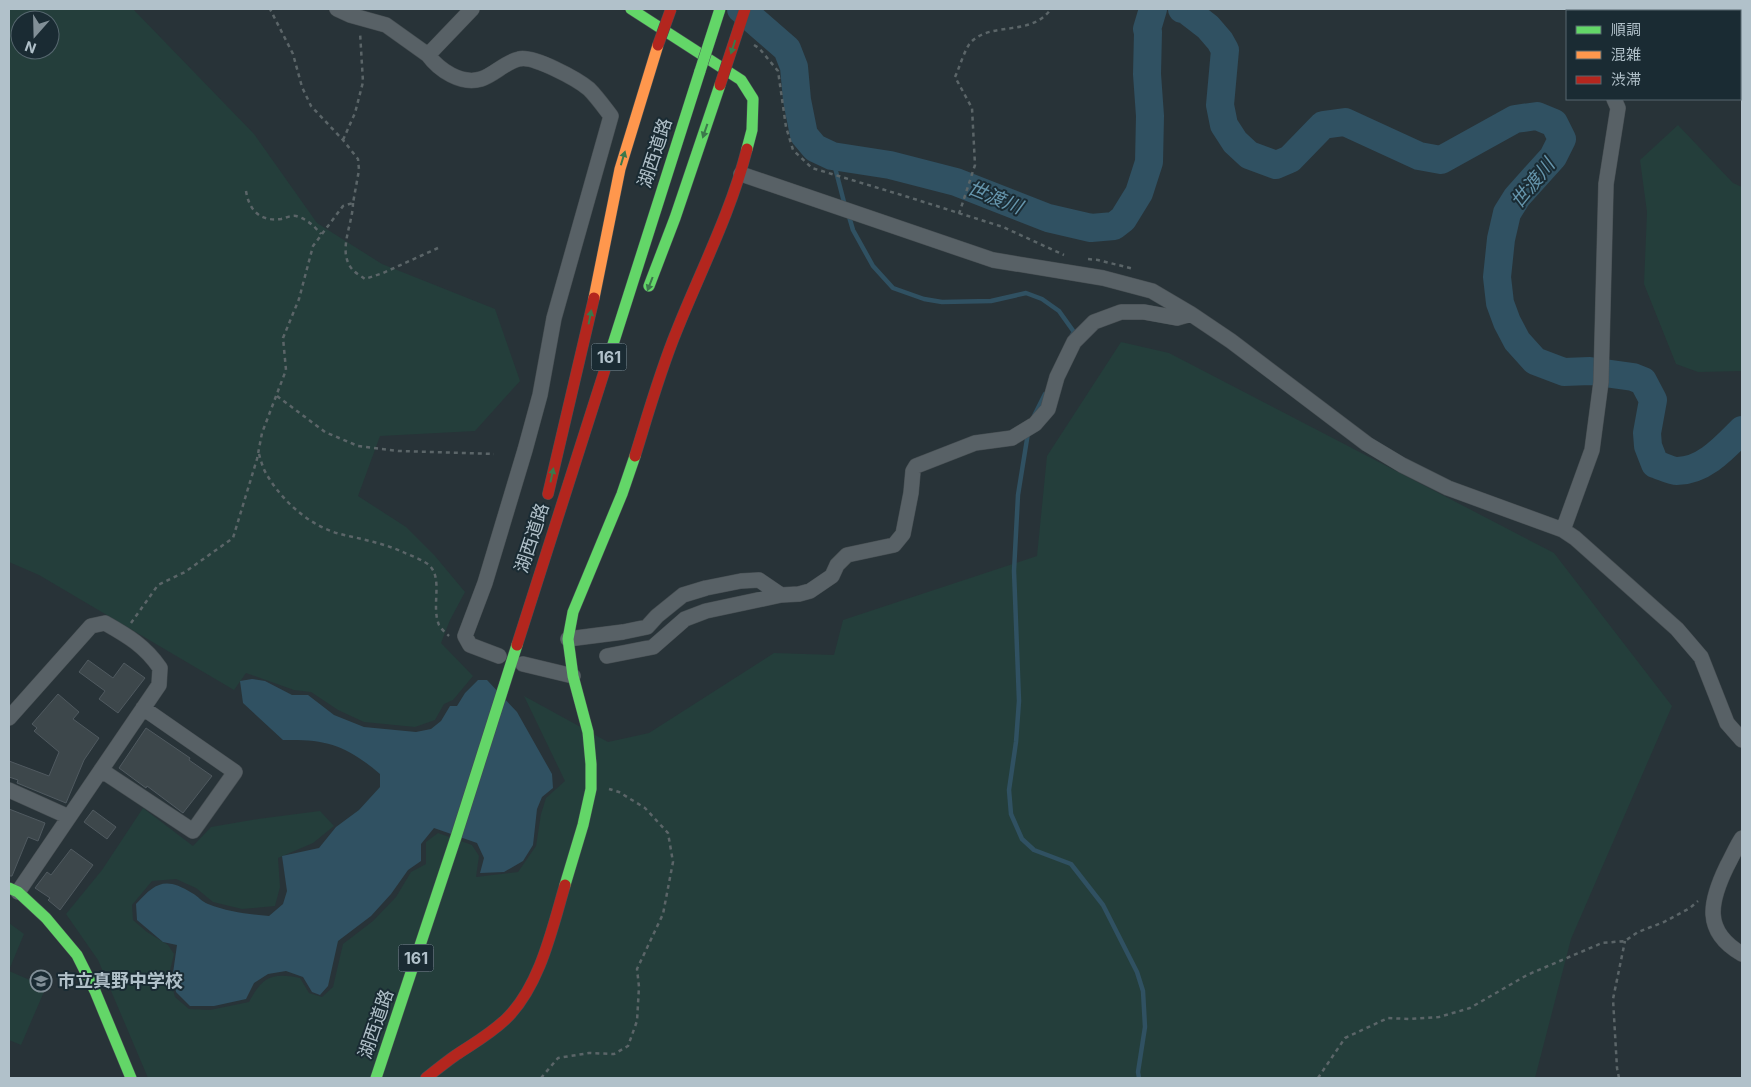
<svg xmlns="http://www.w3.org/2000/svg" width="1751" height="1087" viewBox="0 0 1751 1087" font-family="Inter,'Noto Sans JP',sans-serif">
  <rect width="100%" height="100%" fill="#283338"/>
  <!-- green -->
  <path fill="#243e3b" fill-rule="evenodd" d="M9 9H133L254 134 317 223 382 264 495 309 520 381 475 431 380 436 358 496 406 527 435 556 465 592 450 620 441 643 473 676 453 700 444 704 435 720 415 727 364 722 338 710 311 692 294 690 246 673 234 690 39 575 9 562ZM20 20H50V50H20Z
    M1678 125 1733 183 1742 187V371L1698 372 1676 364 1644 284 1647 212 1640 160Z
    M1121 342 1169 353 1554 553 1672 706 1571 939 1535 1078H148L98 960 66 914 102 870 143 808 193 846 211 827 258 819 320 811 334 826 313 843 278 858 280 887 275 906 242 909 213 902 196 888 176 879 152 881 132 905 133 920 147 932 168 945 174 954 169 975 175 997 189 1009 210 1010 249 1002C262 977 272 972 300 978L309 993 322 997 333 987 343 944 373 921 396 897 411 872 426 864V842L438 833 472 845 479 856 476 877 518 872 536 846 541 814 546 798 565 781 524 696 608 742 649 733 774 653 834 655 843 620 1037 556 1047 456Z
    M9 923 24 934 9 970Z
    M9 971 46 987 21 1045 9 1040Z"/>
  <!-- water -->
  <path fill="#305162" d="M252 679 265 681 292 695H308L334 715 364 727 416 732 431 729 441 721 450 706H457L465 693 478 680H487L517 712 552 774 553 788 542 797 537 809 533 845 523 861 504 872 480 873 484 858 477 843 434 828 421 844V861L408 870 391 894 371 916 338 941 328 986 320 995 312 992 303 977 286 971 268 974 254 983 246 999 214 1006H190L176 992 173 973 177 945 163 942 137 920 136 904C155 883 165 876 192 893 198 896 202 902 208 904 228 912 248 914 269 916L283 904 287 891 282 856 319 848 336 827 359 810 380 787V774C346 745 327 739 283 740L243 703 240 681Z"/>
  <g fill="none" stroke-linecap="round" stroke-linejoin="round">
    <!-- stream -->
    <path stroke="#305162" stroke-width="4.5" d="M832 156 845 206
      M848 213 853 230 873 266 893 288 924 299 942 302 991 301 1026 293 1042 299 1059 311 1074 332 1072 335
      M1034 416 1045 394
      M1028 433 1018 495 1014 571 1019 701 1016 742 1009 790 1011 814 1022 839 1034 850 1071 864 1103 905 1137 972 1143 991 1145 1027 1138 1072 1139 1078"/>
    <!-- river -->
    <path stroke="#305162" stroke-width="28" d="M741 9 787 49 794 67 797 100 804 135 815 148 832 156 890 165 956 182 1048 218 1091 228 1114 226 1123 219 1139 193 1149 162 1150 116 1147 74 1148 32 1147 29 1153 9
      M1182 9 1186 10 1208 27 1220 41 1225 50 1220 105 1224 125 1235 142 1249 155 1276 165 1290 159 1323 125 1345 122 1419 156 1441 160 1515 119 1537 116 1554 123 1562 139 1553 157 1517 197 1507 213 1501 239 1497 277 1500 303 1507 322 1517 341 1535 361 1564 372 1590 371 1633 377 1643 381 1653 400 1647 433 1648 446 1655 464C1662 466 1671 471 1677 471 1704 471 1725 447 1742 430"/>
  </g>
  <!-- building -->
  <path fill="#3d474b" stroke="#505a60" d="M88 660 113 678 124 663 145 678 118 713 99 699 105 691 79 672Z
    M58 694 79 712 73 719 99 738 84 760 66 803 17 783 18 780 9 777V761L49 776 59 752 34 731 37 728 32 724Z
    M146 728 190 758 189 760 212 776 183 813 147 786 146 788 119 768Z
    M9 809 45 823 38 841 28 837 12 876H9Z
    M93 810 116 827 107 839 84 822Z
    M71 849 93 865 60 910 48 900 50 898 35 888 47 872 51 875Z"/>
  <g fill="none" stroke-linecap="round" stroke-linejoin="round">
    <!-- street casing -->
    <g stroke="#464e52" stroke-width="16">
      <path id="street" d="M337 9 350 15 386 25 428 55 472 9
        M1574 9 1576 11
        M428 55C439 70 461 85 481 79 494 75 505 62 519 59 533 55 577 79 589 89 597 97 604 107 611 116L554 318 540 395 525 450 485 583 465 636 470 645 499 656
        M741 174 993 260 1103 278 1152 291 1191 314 1231 341 1367 444 1402 465 1448 488 1563 530 1575 538 1677 629 1701 657 1727 723 1742 740
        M1563 530 1592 450 1601 382 1606 184 1618 108 1614 99
        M568 639 623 632 647 627 657 616 683 595 706 588 741 581 759 580 781 595 799 594 810 591 832 576 837 565 847 555 894 545 903 534 911 493 913 471 916 466 975 443 1012 438 1035 424 1048 409 1057 377 1074 342 1094 322 1121 312H1144L1177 318 1191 314
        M607 656 653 647 685 619 706 611 781 595
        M523 664 573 676
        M9 718 91 626 105 623C128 636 145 646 160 668L159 685 18 892
        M101 770 193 831 235 772 143 708
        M9 790 69 817
        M1742 838C1736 847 1732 857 1727 866 1710 901 1702 931 1742 954"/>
    </g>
    <!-- fast casing -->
    <g stroke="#464e52" stroke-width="12">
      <path id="fast" d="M631 9 741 80 753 99 752 130 747 149
        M649 286 675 218 720 85
        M607 363 700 71
        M565 885 583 825 591 789V764L588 732 573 676 568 639 573 612 622 494 635 456
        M9 888 18 892 46 918 77 955 95 991 131 1078
        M376 1078 456 837 517 645"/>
    </g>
    <!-- slow casing -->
    <g stroke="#464e52" stroke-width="12">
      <path id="slow" d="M594 298 620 169 658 45"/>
    </g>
    <!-- jam casing -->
    <g stroke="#464e52" stroke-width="12">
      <path id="jam" d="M635 456C648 414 660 371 677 330 701 270 731 212 747 149
        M548 494 594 298
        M517 645 607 363
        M426 1078C436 1070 446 1062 456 1055 474 1043 489 1035 506 1019 540 986 552 929 565 885"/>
    </g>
    <!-- path -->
    <path stroke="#5b6568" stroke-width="2.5" stroke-dasharray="4 4" stroke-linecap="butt" d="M754 45 759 48 778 71 786 127 793 150 812 168 908 197 1003 227 1064 255
      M343 140 355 113 363 82 360 32
      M246 191C249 210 260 222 281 219 286 218 291 215 296 216 307 219 314 226 321 234
      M353 203C353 224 337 251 352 269 355 273 361 276 365 279L383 273 438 248
      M959 214 975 165 972 108 955 77C959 69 965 48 971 42 992 21 1031 37 1051 9
      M1088 259 1098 260 1134 269
      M277 396 325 432 358 446 398 451 494 454
      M259 454C261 461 263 469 267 475 283 502 310 526 340 534 361 539 383 543 403 552 411 556 424 560 430 566 443 580 431 606 439 625 441 629 446 633 449 636
      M131 623 158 585 185 572 233 538 257 459 262 433 286 370 283 338 299 299 313 246 343 206 353 203 359 170 358 159 343 140 311 106 302 87 293 54 270 9
      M541 1078 558 1058 589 1053 614 1054 628 1046 637 1021 639 987 637 969 663 914 673 862 668 833 645 808 619 792 609 789
      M1318 1078 1345 1038 1388 1018 1410 1019 1439 1017 1470 1008 1527 975 1602 943 1625 941 1638 932 1664 922 1690 908 1698 901
      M1619 1078 1617 1068 1613 999 1625 941"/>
    <!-- street -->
    <use href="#street" stroke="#586166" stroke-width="15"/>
    <!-- fast -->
    <use href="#fast" stroke="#63d668" stroke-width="11"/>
    <!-- slow -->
    <use href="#slow" stroke="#ff974d" stroke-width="11"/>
    <!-- jam -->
    <use href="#jam" stroke="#b3261e" stroke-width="11"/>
    <!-- fast-bridge casing -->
    <g stroke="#454e53" stroke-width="12" stroke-linecap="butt">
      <path id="fast-bridge" d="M700 71 720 9"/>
    </g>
    <!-- jam-bridge casing -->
    <g stroke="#454e53" stroke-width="12" stroke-linecap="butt">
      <path id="jam-bridge" d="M658 45 671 9
        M720 85 745 9"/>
    </g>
    <!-- fast-bridge -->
    <use href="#fast-bridge" stroke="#63d668" stroke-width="11"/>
    <!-- jam-bridge -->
    <use href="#jam-bridge" stroke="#b3261e" stroke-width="11"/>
  </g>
  <!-- one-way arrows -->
  <defs><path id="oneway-solid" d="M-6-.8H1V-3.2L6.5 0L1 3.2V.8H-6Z" transform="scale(1.25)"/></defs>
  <g fill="#3b784b">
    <use href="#oneway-solid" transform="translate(733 47) rotate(108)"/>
    <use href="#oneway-solid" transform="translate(705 131) rotate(109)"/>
    <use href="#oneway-solid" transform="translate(623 158) rotate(-73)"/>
    <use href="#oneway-solid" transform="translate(650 284) rotate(111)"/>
    <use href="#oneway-solid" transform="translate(590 317) rotate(-79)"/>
    <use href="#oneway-solid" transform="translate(552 475) rotate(-78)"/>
  </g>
  <!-- icons -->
  <defs>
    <g id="school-ring" transform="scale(1.125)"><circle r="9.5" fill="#1a2b33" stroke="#818f97" stroke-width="1.5"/><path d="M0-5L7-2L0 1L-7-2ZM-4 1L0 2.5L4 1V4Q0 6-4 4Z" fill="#818f97"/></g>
  </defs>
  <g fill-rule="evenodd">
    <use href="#school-ring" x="41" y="981"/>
  </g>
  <g text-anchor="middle" stroke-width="4" stroke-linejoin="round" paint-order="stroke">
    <!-- shield labels -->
    <g fill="#1a2b33" stroke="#84949d" stroke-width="1">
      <rect x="591.5" y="343.5" width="35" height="27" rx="4"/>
      <rect x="398.5" y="944.5" width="35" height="27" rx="4"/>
    </g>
    <g font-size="16" font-weight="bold" fill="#b1c1ca">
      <text x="609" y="363">161</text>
      <text x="416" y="964">161</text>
    </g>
    <!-- street labels -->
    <g font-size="18" fill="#b1c1ca" stroke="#1a2b33">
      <text transform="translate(655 153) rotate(-72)" y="6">湖西道路</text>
      <text transform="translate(532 538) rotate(-72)" y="6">湖西道路</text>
      <text transform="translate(376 1024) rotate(-71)" y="6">湖西道路</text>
    </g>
    <!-- poi labels -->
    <g font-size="18" font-weight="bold" fill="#b1c1ca" stroke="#1a2b33" text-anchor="start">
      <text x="57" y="987">市立真野中学校</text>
    </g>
    <!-- water labels -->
    <g font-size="19" font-style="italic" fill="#6696ad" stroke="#1a2b33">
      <text transform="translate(1532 183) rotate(-51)" y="7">世渡川</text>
      <text transform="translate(995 197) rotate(22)" y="7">世渡川</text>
    </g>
  </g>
  <!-- border -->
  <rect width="1751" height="1087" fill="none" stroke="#b1c1ca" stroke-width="20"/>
  <!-- legend -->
  <rect x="1566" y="10" width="175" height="90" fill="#1a2b33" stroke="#56676f"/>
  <rect x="1576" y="26" width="25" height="8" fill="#63d668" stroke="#56676f"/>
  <text x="1611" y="35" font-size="15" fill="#b1c1ca">順調</text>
  <rect x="1576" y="51" width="25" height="8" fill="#ff974d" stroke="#56676f"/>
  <text x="1611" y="60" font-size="15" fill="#b1c1ca">混雑</text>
  <rect x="1576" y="76" width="25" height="8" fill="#b3261e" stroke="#56676f"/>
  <text x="1611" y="85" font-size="15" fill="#b1c1ca">渋滞</text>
  <!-- north arrow -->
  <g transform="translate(35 35) rotate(200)"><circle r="24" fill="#1a2b33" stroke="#56676f"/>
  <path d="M0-4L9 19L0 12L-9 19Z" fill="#818f97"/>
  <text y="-8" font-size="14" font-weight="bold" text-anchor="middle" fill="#b1c1ca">N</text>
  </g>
</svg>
